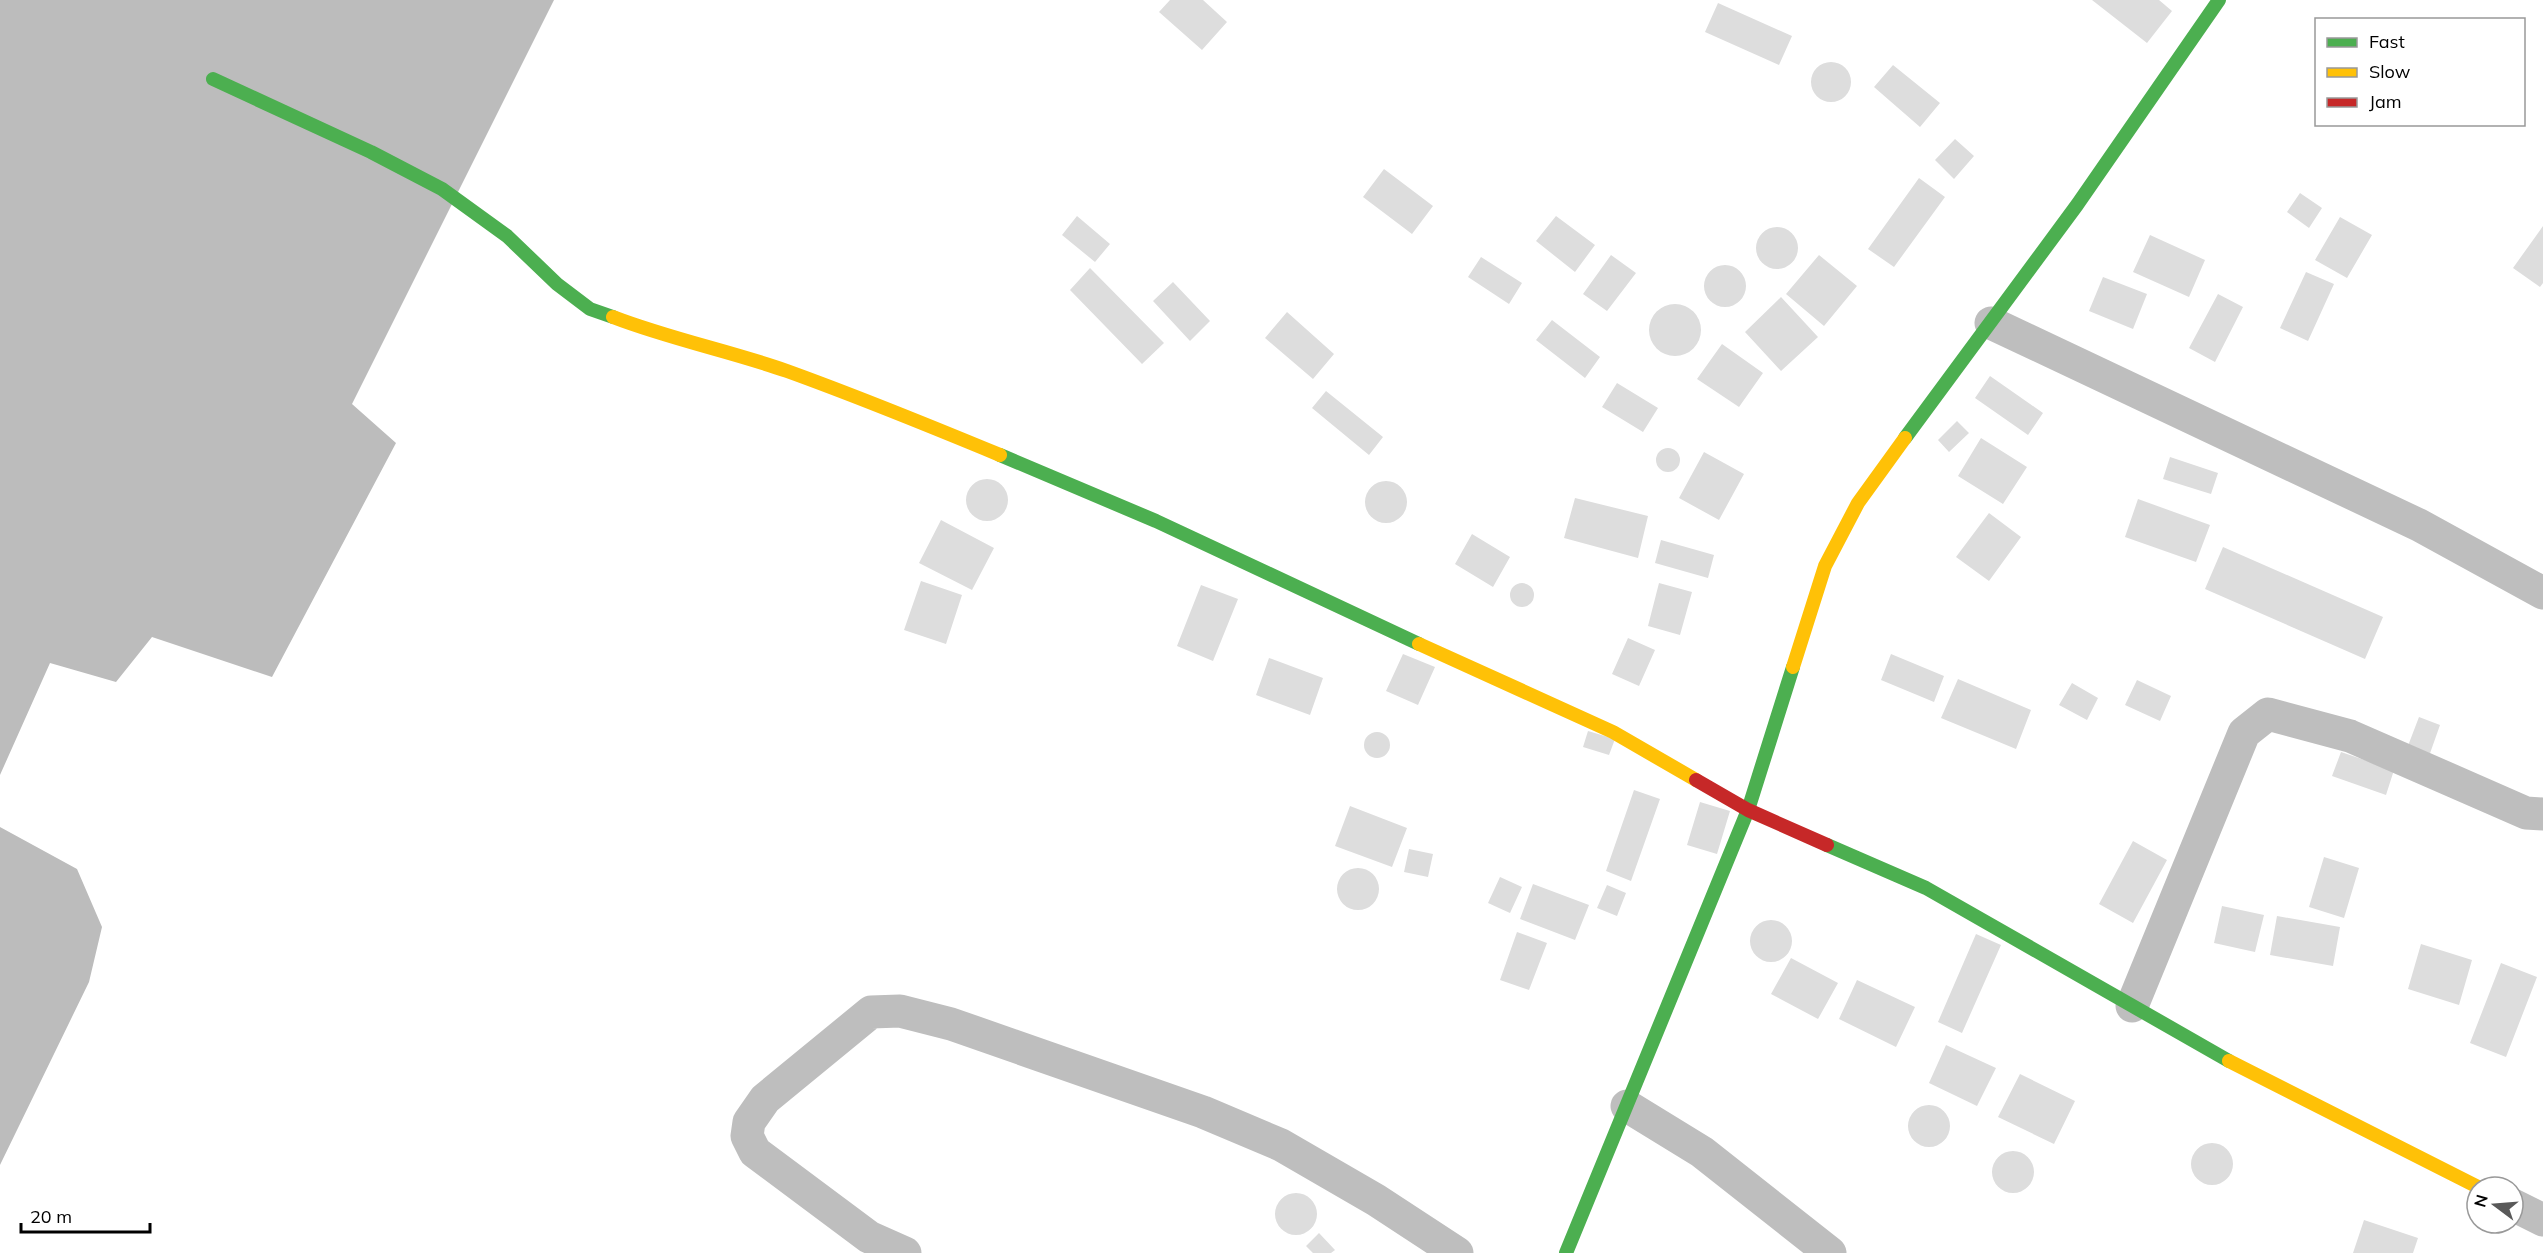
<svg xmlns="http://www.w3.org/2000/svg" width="2543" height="1253" viewBox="0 0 2543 1253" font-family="Mulish,sans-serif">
  <rect width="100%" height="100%" fill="#fff"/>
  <!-- water -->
  <path fill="#bcbcbc" d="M0 0H554L352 404 396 443 272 677 152 637 116 682 50 663 0 775Z
    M0 827 77 869 102 927 89 982 0 1165Z"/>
  <!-- building -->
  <path fill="#ddd" d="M1170 0H1203L1227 22 1202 50 1159 12Z
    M2092 0H2159L2172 11 2147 43Z
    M1718 3 1792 36 1779 65 1705 32Z
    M1811 82a20 20 0 1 1 40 0a20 20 0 1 1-40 0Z
    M1893 65 1940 103 1920 127 1874 87Z
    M1955 139 1974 156 1954 179 1935 160Z
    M1384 169 1433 206 1412 234 1363 197Z
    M1919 178 1945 197 1894 267 1868 249Z
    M2300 193 2322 208 2309 228 2287 212Z
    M1077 216 1110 244 1095 262 1062 235Z
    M1556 216 1595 245 1575 272 1536 241Z
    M2340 217 2372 235 2347 278 2315 260Z
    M2543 226V283L2540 287 2513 268Z
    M1756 248a21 21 0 1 1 42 0a21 21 0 1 1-42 0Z
    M2150 235 2205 260 2189 297 2133 272Z
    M1611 255 1636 273 1607 311 1583 294Z
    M1819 255 1857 286 1824 326 1786 294Z
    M1481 257 1522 283 1509 304 1468 277Z
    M1704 286a21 21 0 1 1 42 0a21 21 0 1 1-42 0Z
    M1090 268 1164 343 1142 364 1070 290Z
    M2306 272 2334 284 2308 341 2280 328Z
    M2103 277 2147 294 2133 329 2089 311Z
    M1173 282 1210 321 1190 341 1153 301Z
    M2218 294 2243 307 2215 362 2189 348Z
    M1781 297 1818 337 1781 371 1745 332Z
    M1649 330a26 26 0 1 1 52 0a26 26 0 1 1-52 0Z
    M1287 312 1334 354 1313 379 1265 338Z
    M1552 320 1600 357 1585 378 1536 340Z
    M1722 344 1763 373 1739 407 1697 379Z
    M1990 376 2043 413 2028 435 1975 398Z
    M1617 383 1658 408 1643 432 1602 407Z
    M1326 391 1383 437 1369 455 1312 408Z
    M1957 421 1969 433 1949 452 1938 440Z
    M1981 438 2027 467 2003 504 1958 476Z
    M1656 460a12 12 0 1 1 24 0a12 12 0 1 1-24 0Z
    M1704 452 1744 474 1719 520 1679 498Z
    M2170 457 2218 473 2211 494 2163 479Z
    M966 500a21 21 0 1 1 42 0a21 21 0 1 1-42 0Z
    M1365 502a21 21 0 1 1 42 0a21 21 0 1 1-42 0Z
    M1575 498 1648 516 1638 558 1564 538Z
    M2138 499 2210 525 2196 562 2125 537Z
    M1989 513 2021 537 1989 581 1956 557Z
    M941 520 994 548 972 590 919 563Z
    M1472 534 1510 557 1493 587 1455 564Z
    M1661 540 1714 555 1708 578 1655 563Z
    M2223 547 2383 617 2365 659 2205 589Z
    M921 581 962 595 946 644 904 630Z
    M1659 583 1692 592 1680 635 1648 626Z
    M1510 595a12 12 0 1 1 24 0a12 12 0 1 1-24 0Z
    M1201 585 1238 599 1213 661 1177 646Z
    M1628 638 1655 650 1639 686 1612 674Z
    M1403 654 1435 667 1418 705 1386 691Z
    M1891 654 1944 676 1934 702 1881 680Z
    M1269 658 1323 678 1310 715 1256 695Z
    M1958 679 2031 710 2016 749 1941 718Z
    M2137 680 2171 696 2160 721 2125 705Z
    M2072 683 2098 698 2087 720 2059 705Z
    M2419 717 2440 725 2428 759 2406 751Z
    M1588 731 1615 739 1609 755 1583 747Z
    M1364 745a13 13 0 1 1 26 0a13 13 0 1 1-26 0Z
    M2341 752 2394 770 2386 795 2332 776Z
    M1634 790 1660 799 1631 881 1606 871Z
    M1700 802 1730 811 1717 854 1687 845Z
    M1350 806 1407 828 1392 867 1335 846Z
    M2133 841 2167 860 2133 923 2099 904Z
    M1409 849 1433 854 1428 877 1404 872Z
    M2324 857 2359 868 2344 918 2309 907Z
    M1337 889a21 21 0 1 1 42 0a21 21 0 1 1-42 0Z
    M1500 877 1522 887 1510 913 1488 903Z
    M1533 884 1589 905 1575 940 1520 919Z
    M1607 885 1626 893 1617 916 1597 908Z
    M2222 906 2264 915 2255 952 2214 943Z
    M2277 916 2340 927 2333 966 2270 955Z
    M1750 941a21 21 0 1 1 42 0a21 21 0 1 1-42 0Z
    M1517 932 1547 943 1529 990 1500 980Z
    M1976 934 2001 945 1962 1033 1938 1022Z
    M2421 944 2472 960 2459 1005 2408 989Z
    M1791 958 1838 983 1818 1019 1771 994Z
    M2501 963 2537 977 2506 1057 2470 1043Z
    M1857 980 1915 1007 1896 1047 1839 1019Z
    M1946 1045 1996 1068 1977 1106 1929 1083Z
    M2020 1074 2075 1101 2054 1144 1998 1117Z
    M1908 1126a21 21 0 1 1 42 0a21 21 0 1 1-42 0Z
    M2191 1164a21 21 0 1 1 42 0a21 21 0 1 1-42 0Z
    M1992 1172a21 21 0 1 1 42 0a21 21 0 1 1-42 0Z
    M1275 1214a21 21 0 1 1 42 0a21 21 0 1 1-42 0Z
    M2364 1220 2418 1238 2413 1253H2353Z
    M1319 1233 1335 1250 1331 1253H1313L1306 1246Z"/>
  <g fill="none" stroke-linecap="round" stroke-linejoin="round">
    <!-- street -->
    <path stroke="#bebebe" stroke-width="33" d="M1991 323 2419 525 2543 593
      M2132 1006 2244 733 2268 714 2350 736 2526 813 2543 814
      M1627 1106 1702 1152 1830 1253
      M2513 1205 2543 1220
      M905 1253 869 1237 755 1152 747 1136 749 1122 765 1099 871 1012 900 1011 951 1024 1203 1112 1281 1145 1376 1200 1457 1253"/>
    <!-- fast -->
    <path stroke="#4caf50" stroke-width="14" d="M213 79 371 152 442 189 507 236 557 284 590 309 613 317
      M1905 438 2077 205 2219 0
      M1000 455 1156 521 1419 644
      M1827 845 1926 888 2229 1061
      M1566 1253 1748 810 1793 667"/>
    <!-- slow -->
    <path stroke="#ffc107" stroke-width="14" d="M613 317C670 339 730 351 787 371 859 397 930 426 1000 455
      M1419 644 1613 732 1696 780
      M1793 667 1825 566 1858 503 1905 438
      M2229 1061 2478 1187"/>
    <!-- jam -->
    <path stroke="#c62828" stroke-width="14" d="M1696 780 1748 810 1827 845"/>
  </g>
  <!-- legend -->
  <rect x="2315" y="18" width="210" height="108" fill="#ffffff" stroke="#999999" stroke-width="1.5"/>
  <rect x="2327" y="38" width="30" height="9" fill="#4caf50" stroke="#999999" stroke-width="1.5"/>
  <text x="2369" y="48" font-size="18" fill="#000000">Fast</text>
  <rect x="2327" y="68" width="30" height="9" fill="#ffc107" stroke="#999999" stroke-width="1.5"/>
  <text x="2369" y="78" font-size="18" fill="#000000">Slow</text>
  <rect x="2327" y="98" width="30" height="9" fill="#c62828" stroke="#999999" stroke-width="1.5"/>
  <text x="2369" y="108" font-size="18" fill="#000000">Jam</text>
  <!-- north arrow -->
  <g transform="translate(2495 1205) rotate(286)"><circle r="28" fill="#ffffff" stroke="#999999" stroke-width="1.5"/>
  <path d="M0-4.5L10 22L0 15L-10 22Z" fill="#595959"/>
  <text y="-9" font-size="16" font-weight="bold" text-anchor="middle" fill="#000000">N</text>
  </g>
  <!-- scale -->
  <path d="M21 1223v9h129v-9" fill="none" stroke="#000000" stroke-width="3"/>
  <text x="30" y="1223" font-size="18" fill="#000000" stroke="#ffffff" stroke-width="4.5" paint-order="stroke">20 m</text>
</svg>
